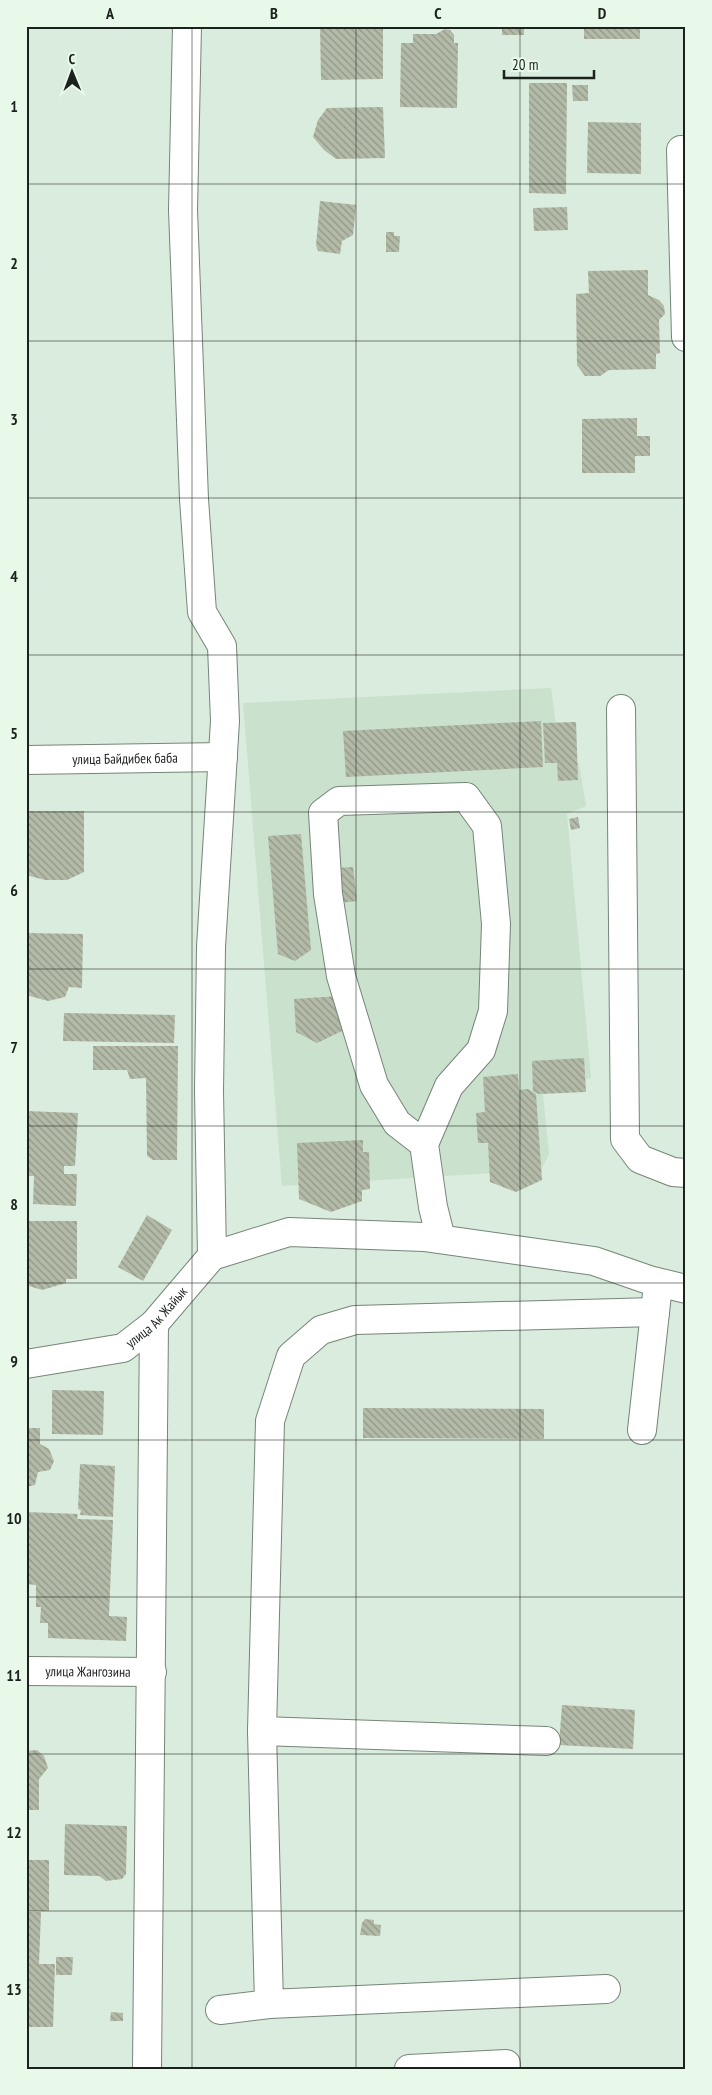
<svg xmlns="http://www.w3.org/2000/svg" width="712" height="2095" viewBox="0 0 712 2095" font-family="'PT Sans Narrow',sans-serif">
  <defs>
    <pattern id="building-back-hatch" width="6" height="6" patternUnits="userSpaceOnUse" patternTransform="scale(1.25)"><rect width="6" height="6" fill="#b3baa7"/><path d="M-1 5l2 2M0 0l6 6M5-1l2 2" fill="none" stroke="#919787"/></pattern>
  </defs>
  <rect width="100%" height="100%" fill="#daecdd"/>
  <!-- built -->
  <path fill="#c9e1cd" d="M551 688 561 761 579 763 586 806 567 814 591 1078 542 1085 549 1154 541 1170 282 1186 243 703Z"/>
  <!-- building -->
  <path fill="url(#building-back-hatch)" d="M320 26H383V79L321 80Z
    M502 26H524V35H502Z
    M584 26H640V39H584Z
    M445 29 450 30 454 35V43H458L457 108 400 107 401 43H413V34H436Z
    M529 83H567L566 194 529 193Z
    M572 85H588V101H573Z
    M383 107 385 158 336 159 324 150 313 137 318 120 327 108Z
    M588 122 641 123V174L587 173Z
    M320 201 356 205 353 235 342 241 340 254 318 251 316 245Z
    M567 207 568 230 534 231 533 208Z
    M386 232H394V236H400L399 252H386Z
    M648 270V295L659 300 664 306 665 314 659 320 660 353 656 354V369L609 370 600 376H585L577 365 576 294 589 293 588 271Z
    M637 418V436H650V456H635V473H582V419Z
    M541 721 543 767 346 777 343 731Z
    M576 722 578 780 558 781 557 763H545L543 723Z
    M26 811H84V872L67 880H45L26 875Z
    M578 817 580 828 571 830 569 819Z
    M301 834 311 950 295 961 278 954 268 836Z
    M353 867 357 901 339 903 335 868Z
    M26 933 83 934 82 988 69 987 65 997 48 1001 26 995Z
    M339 996 342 1031 317 1043 296 1032 294 999Z
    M64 1013 175 1015 174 1043 63 1041Z
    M93 1046H178L177 1160H153L147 1156 146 1078 130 1079 127 1070H93Z
    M584 1058 586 1092 539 1094 533 1091 532 1061Z
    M518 1074 519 1090 528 1089 536 1094 542 1180 516 1192 490 1182 488 1143H478L476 1113 485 1112 483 1077Z
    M26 1111 78 1113 75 1166H64V1174H77L76 1206 33 1204 34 1176H26Z
    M363 1140V1152H369L370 1189 362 1190V1201L331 1212 299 1199 297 1143Z
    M147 1215 172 1230 143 1281 118 1267Z
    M26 1221H77V1279H66V1283L42 1290 26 1285Z
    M52 1390 104 1391 103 1435 52 1434Z
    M363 1408 544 1409V1439L363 1438Z
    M26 1428H40V1444L49 1449 54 1461 50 1470 38 1472 35 1485 26 1487Z
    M80 1464 115 1466 113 1517 80 1515 81 1510 78 1509Z
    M26 1512 78 1514 77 1519 113 1520 109 1616 127 1617 126 1641 48 1638V1623H40L41 1607H36V1585L26 1584Z
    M562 1705 635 1710 633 1749 559 1745Z
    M37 1750 44 1756 48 1768 39 1779V1810H26V1751Z
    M65 1824 127 1826 126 1874 122 1879 106 1881 99 1876 64 1875Z
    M29 1860H49V1911H29Z
    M26 1912H41L39 1964H55L53 2027H26Z
    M365 1919 374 1920V1924L381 1925 380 1936 360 1935 362 1923Z
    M56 1957H73L72 1975H56Z
    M111 2012 123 2013V2021H110Z"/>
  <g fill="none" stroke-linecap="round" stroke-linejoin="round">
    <!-- minor casing -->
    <g stroke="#758578" stroke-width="30">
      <g id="minor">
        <path d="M187 26 183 210 194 499 202 612 222 646 225 721 211 947 209 1091 212 1256"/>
        <path d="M681 150 686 337"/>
        <path d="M621 709 625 1139 640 1159 673 1172 686 1173"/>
        <path id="s1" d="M26 760 223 757"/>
        <path d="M424 1144 397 1123 374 1085 341 976 328 894 323 813 339 801 466 797 487 826 496 924 493 1011 481 1050 449 1086 424 1144 433 1207 441 1239"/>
        <path d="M212 1256 289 1232 424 1237 594 1261 649 1280 686 1289"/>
        <path id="s2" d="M26 1364 123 1348 154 1324 212 1256"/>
        <path d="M642 1430 657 1294"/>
        <path id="s3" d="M26 1671 152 1672"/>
        <path d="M262 1731 546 1741"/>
        <path d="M606 1989 269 2004 262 1731 270 1421 291 1356 321 1330 355 1320 655 1312"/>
        <path d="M220 2010 269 2004"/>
        <path d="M147 2069 154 1324"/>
        <path d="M409 2069 506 2064V2069"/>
      </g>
    </g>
    <!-- minor -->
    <use href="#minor" stroke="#fff" stroke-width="28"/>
  </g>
  <!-- grid -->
  <path fill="none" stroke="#1b211c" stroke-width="1" stroke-opacity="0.55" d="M192 26V2069M356 26V2069M520 26V2069M26 184H686M26 341H686M26 498H686M26 655H686M26 812H686M26 969H686M26 1126H686M26 1283H686M26 1440H686M26 1597H686M26 1754H686M26 1911H686"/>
  <g text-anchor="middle" stroke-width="4" stroke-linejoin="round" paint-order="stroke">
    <!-- street labels -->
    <g font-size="14" fill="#1b211c" stroke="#e8f9ea">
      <text dy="5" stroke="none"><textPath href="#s1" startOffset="99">улица Байдибек баба</textPath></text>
      <text dy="5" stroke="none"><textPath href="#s2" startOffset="144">улица Ак Жайык</textPath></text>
      <text dy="5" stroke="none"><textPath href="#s3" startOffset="62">улица Жангозина</textPath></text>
    </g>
  </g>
  <!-- border -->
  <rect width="712" height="2095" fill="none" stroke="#e8f9ea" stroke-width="55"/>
  <!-- north arrow -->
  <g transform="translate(72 72) rotate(359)" stroke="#e8f9ea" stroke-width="4" paint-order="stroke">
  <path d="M0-4L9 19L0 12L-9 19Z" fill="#1b211c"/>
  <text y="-8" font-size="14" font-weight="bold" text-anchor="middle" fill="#1b211c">С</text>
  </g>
  <!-- scale -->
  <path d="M504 70v8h90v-8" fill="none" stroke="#1b211c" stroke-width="2.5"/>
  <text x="512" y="70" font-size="15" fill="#1b211c" stroke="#e8f9ea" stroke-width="4" paint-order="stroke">20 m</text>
  <rect x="28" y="28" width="656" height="2040" fill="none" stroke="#1b211c" stroke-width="2"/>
  <g font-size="16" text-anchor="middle" font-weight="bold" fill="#1b211c">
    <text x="110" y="19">A</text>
    <text x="274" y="19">B</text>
    <text x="438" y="19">C</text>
    <text x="602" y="19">D</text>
    <text x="14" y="112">1</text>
    <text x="14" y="269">2</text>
    <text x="14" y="425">3</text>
    <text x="14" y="582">4</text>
    <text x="14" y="739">5</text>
    <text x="14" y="896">6</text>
    <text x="14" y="1053">7</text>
    <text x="14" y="1210">8</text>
    <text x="14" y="1367">9</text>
    <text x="14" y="1524">10</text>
    <text x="14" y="1681">11</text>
    <text x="14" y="1838">12</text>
    <text x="14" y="1995">13</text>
  </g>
</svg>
